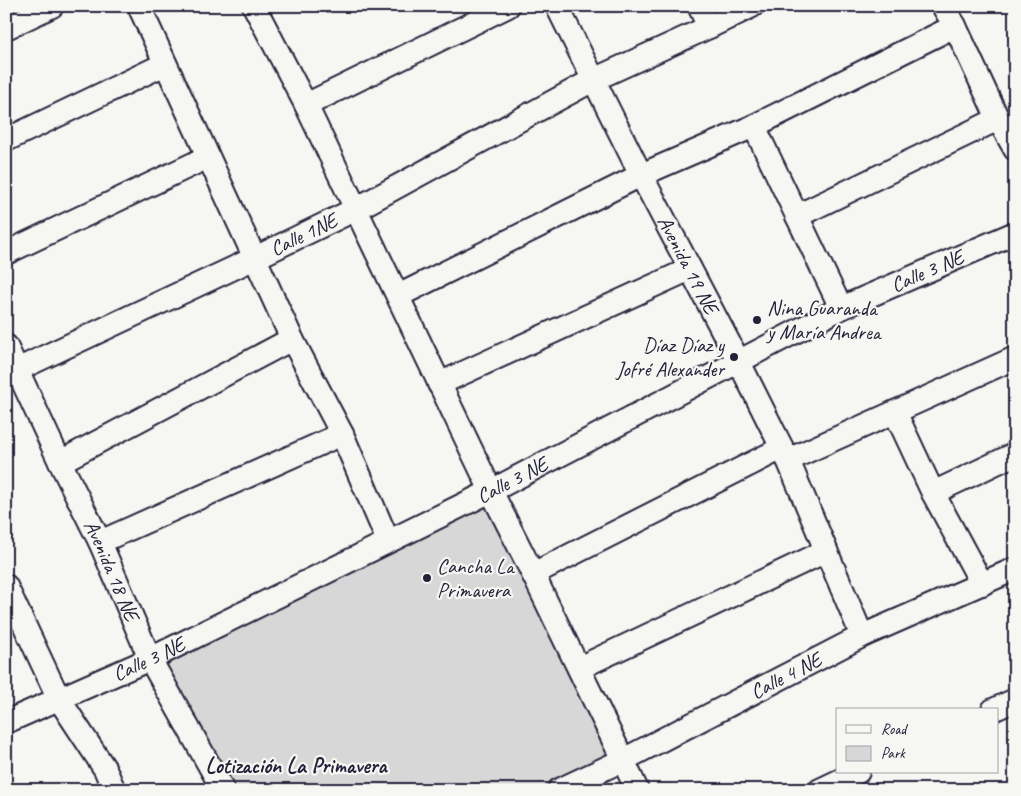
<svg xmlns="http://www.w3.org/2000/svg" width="1021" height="796" viewBox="0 0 1021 796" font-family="Caveat,sans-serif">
  <rect width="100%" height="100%" fill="#f6f6f2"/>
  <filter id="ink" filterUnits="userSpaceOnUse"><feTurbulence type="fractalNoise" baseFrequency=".02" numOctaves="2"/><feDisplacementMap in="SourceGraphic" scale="10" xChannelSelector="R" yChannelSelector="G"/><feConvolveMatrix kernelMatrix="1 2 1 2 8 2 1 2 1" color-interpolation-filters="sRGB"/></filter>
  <g filter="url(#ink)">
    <!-- green -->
    <path fill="#d7d7d7" stroke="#7c7c89" d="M489 496 625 763 565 790H235L160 660Z"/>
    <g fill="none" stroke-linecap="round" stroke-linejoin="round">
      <!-- minor casing -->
      <g stroke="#22223b" stroke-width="26">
        <g id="minor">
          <path d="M254 6 306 105 491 491 533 574 623 760 637 790"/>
          <path id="s1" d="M557 6 641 175 739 362 788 460 862 636"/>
          <path d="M699 6 709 27"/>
          <path d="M943 6 955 26 998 119 1015 149"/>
          <path d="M6 28 52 6"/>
          <path d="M306 105 508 6"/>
          <path d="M754 126 841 308"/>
          <path d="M6 140 165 64"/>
          <path d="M797 216 998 119"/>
          <path d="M6 253 208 157"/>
          <path d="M398 296 641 175 754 126 955 26"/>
          <path id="s2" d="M6 346 60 462 100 542 150 659 223 790"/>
          <path id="s3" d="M6 375 255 258 356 209 593 80 709 27 752 6"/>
          <path d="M439 384 690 269"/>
          <path d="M895 412 933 493 982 584"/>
          <path d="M342 434 388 541"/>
          <path d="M788 460 1015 358"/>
          <path d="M60 462 292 339"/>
          <path d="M933 493 1015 454"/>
          <path d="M100 542 342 434 292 339 139 6"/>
          <path d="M533 574 782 448"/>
          <path d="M6 586 59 699 105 769 114 790"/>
          <path d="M579 668 826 551"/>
          <path d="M993 710 1015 700"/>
          <path id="s4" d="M6 722 150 659 491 491 841 308 1015 233"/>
          <path id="s5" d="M559 790 623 760 862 636 1015 569"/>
          <path d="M820 790 858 772"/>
        </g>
      </g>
      <!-- minor -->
      <use href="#minor" stroke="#f6f6f2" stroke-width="22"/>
    </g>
  </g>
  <!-- markers -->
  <g fill="#22223b" stroke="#f6f6f2" stroke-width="2">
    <circle cx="757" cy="320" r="5"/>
    <circle cx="734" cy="357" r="5"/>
    <circle cx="427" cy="578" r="5"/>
  </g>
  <g text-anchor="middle" stroke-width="4.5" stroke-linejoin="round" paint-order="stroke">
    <!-- street labels -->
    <g font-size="21" fill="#22223b" stroke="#f6f6f2">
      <text dy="7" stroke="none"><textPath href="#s3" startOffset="329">Calle 1NE</textPath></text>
      <text dy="7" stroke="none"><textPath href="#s1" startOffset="290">Avenida 19 NE</textPath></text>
      <text dy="7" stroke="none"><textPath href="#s4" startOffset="1026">Calle 3 NE</textPath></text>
      <text dy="7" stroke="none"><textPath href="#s4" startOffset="561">Calle 3 NE</textPath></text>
      <text dy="7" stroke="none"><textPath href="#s2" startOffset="248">Avenida 18 NE</textPath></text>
      <text dy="7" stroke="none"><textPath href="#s4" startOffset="156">Calle 3 NE</textPath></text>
      <text dy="7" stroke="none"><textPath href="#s5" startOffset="254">Calle 4 NE</textPath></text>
    </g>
    <!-- poi labels -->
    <g font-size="21" fill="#22223b" stroke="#f6f6f2" text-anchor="start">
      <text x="767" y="315">Nina Guaranda<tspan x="767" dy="24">y María Andrea</tspan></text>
      <text x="724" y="352" text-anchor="end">Díaz Díaz y<tspan x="724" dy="24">Jofré Alexander</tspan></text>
      <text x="437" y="573">Cancha La<tspan x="437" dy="24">Primavera</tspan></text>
    </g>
    <!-- neighbourhood labels -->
    <g font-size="22" font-weight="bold" fill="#22223b" stroke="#f6f6f2">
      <text x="296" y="773">Lotización La Primavera</text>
    </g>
  </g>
  <!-- margin -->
  <rect width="1021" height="796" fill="none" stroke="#f6f6f2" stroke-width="25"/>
  <rect x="12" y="12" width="996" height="771" fill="none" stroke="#22223b" stroke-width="2" filter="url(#ink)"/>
  <!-- legend -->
  <rect x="836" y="708" width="162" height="65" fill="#f6f6f2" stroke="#a1a1a9"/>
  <rect x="846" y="725" width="25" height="8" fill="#f6f6f2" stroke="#a1a1a9"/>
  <text x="881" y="734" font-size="15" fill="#22223b">Road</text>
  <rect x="846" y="746" width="25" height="15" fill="#d7d7d7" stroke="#a1a1a9"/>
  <text x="881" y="758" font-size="15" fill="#22223b">Park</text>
</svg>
